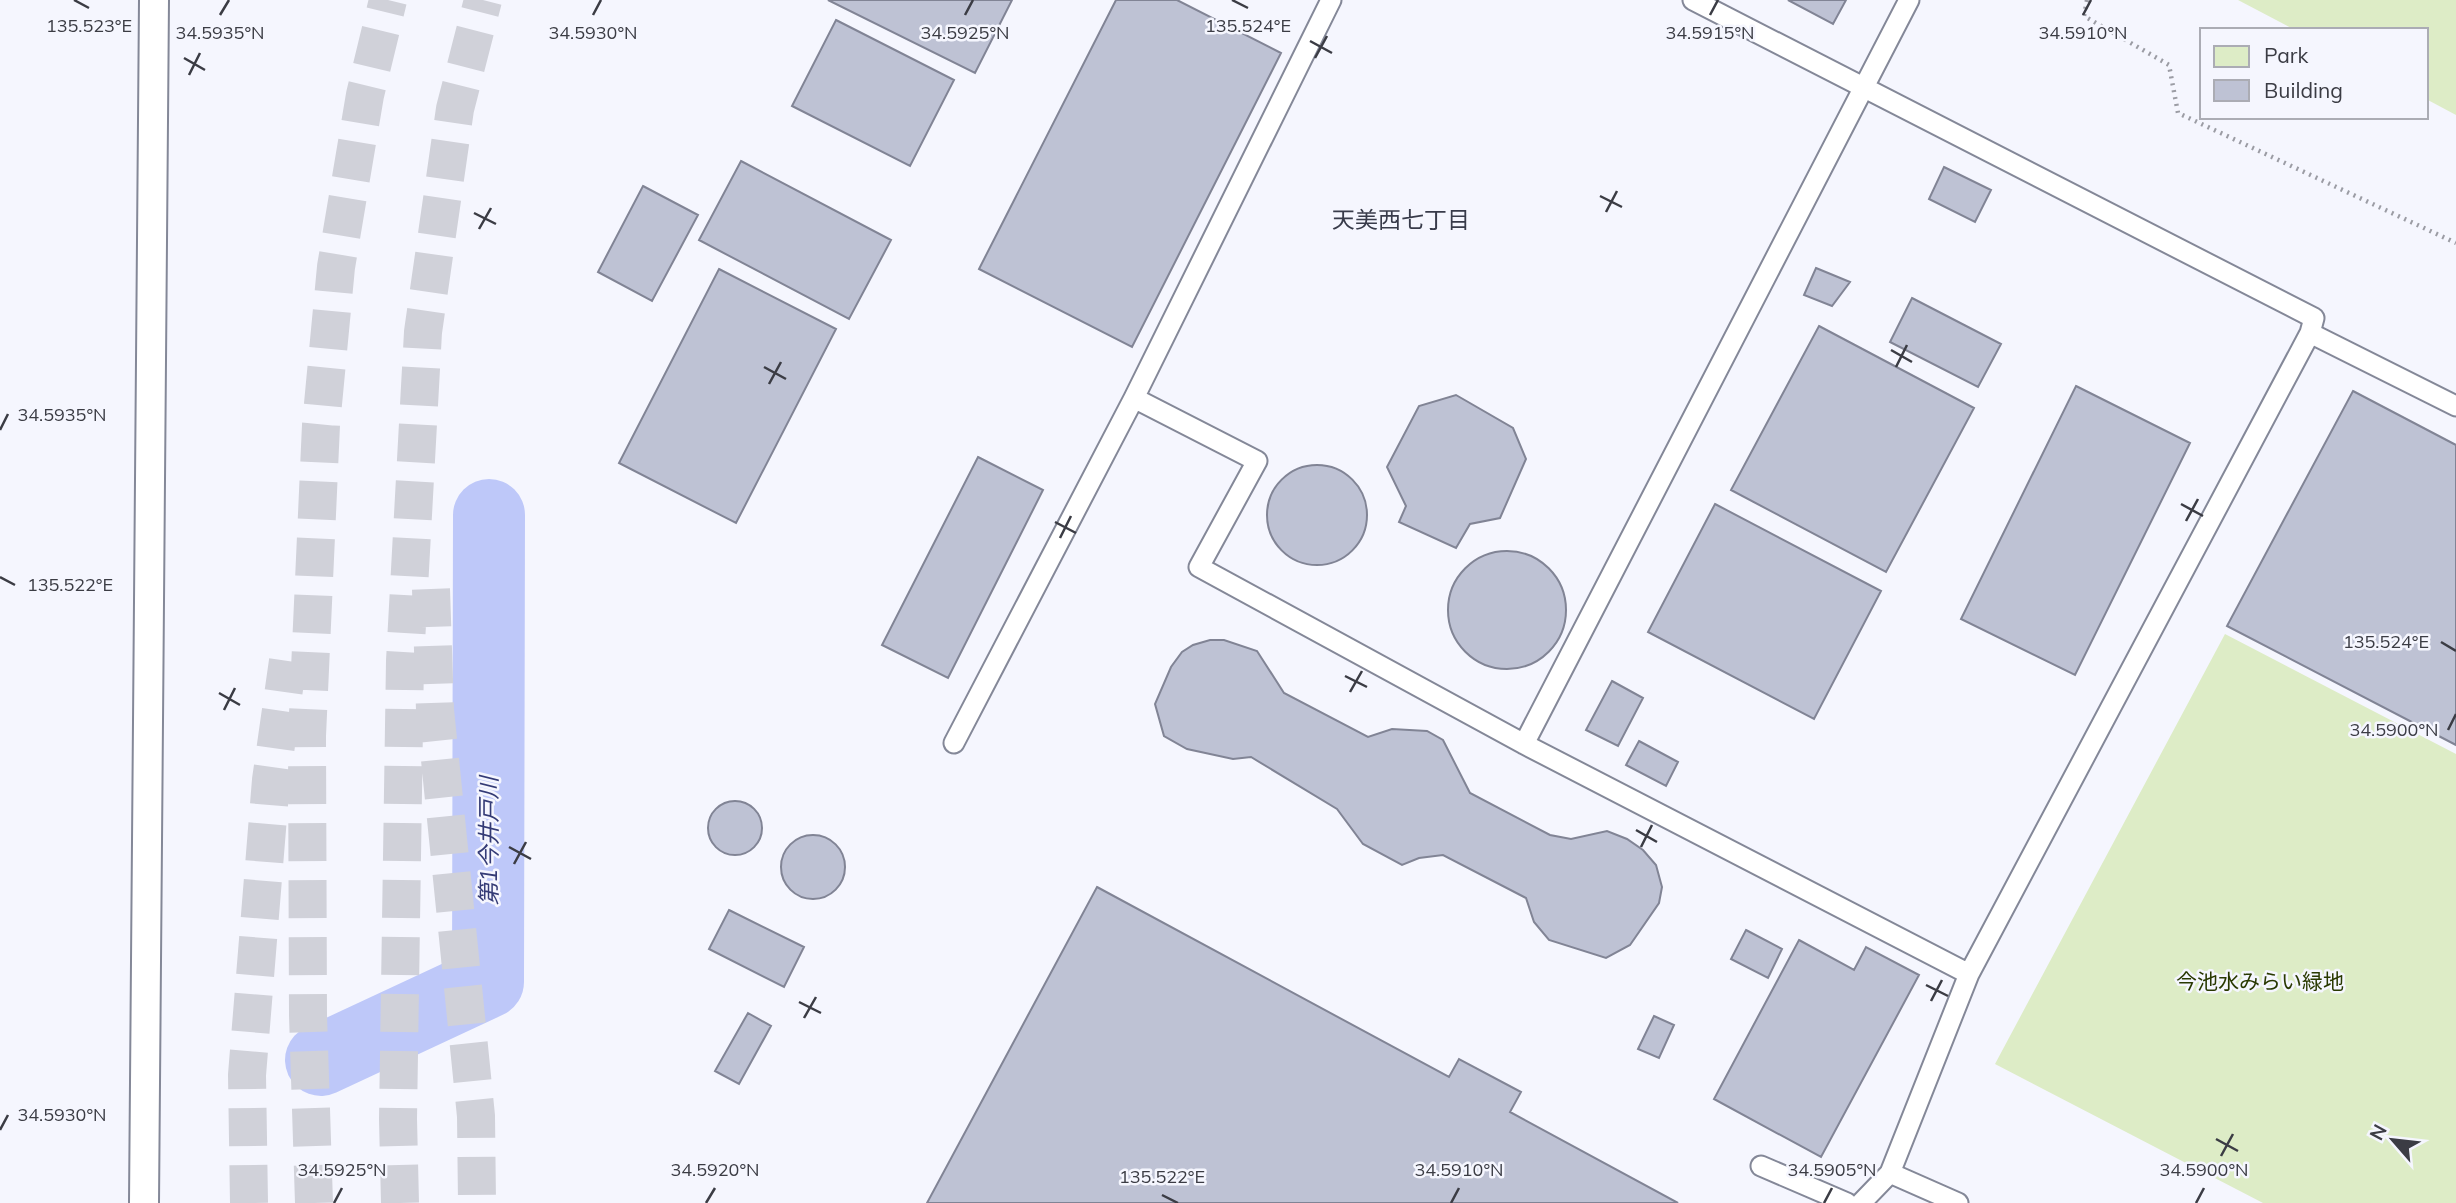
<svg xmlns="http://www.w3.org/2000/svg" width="2456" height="1203" viewBox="0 0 2456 1203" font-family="Mulish,'Noto Sans JP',sans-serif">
  <rect width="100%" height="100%" fill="#f5f6fe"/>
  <!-- green -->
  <path fill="#ddecc6" d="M2238 0H2456V115L2426 99V30H2295Z
    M2225 634 2456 754V1203H2263L1995 1064Z"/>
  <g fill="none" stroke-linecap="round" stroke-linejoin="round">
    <!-- river -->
    <path stroke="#bec8f9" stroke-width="72" d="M321 1060 488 982 489 515"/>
  </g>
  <!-- building -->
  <path fill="#bec2d4" stroke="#818495" stroke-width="2" d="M828 0H1012L975 73Z
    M1116 0H1177L1281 53 1132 347 979 269Z
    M1788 0H1846L1833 24Z
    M836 20 954 80 910 166 792 106Z
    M741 161 891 240 849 319 699 240Z
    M1944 167 1991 190 1975 222 1929 199Z
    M643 186 698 215 652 301 598 272Z
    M1816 268 1850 282 1832 306 1804 295Z
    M719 269 836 329 736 523 619 463Z
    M1912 298 2001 344 1978 387 1890 342Z
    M1819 326 1974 408 1886 572 1731 490Z
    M2076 386 2190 443 2075 675 1961 619Z
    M2353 391 2456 445V745L2227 626Z
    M1456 395 1513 428 1526 459 1500 518 1470 524 1456 548 1399 522 1406 506 1387 467 1419 406Z
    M978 457 1043 490 948 678 882 645Z
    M1267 515a50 50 0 1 1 100 0a50 50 0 1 1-100 0Z
    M1715 504 1881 591 1814 719 1648 632Z
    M1448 610a59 59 0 1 1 118 0a59 59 0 1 1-118 0Z
    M1210 640H1224L1257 651 1284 693 1368 737 1392 729 1427 731 1443 740 1470 793 1550 835 1571 839 1607 831 1627 839 1643 850 1656 865 1662 887 1659 903 1630 945 1606 958 1549 940 1534 922 1526 898 1443 855 1419 858 1402 865 1363 844 1337 809 1251 757 1233 759 1187 749 1164 736 1155 704 1171 667 1182 652 1193 645Z
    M1612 681 1643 698 1618 746 1586 730Z
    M1639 741 1678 762 1666 786 1626 765Z
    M708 828a27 27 0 1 1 54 0a27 27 0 1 1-54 0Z
    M781 867a32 32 0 1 1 64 0a32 32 0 1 1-64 0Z
    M1097 887 1449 1077 1459 1059 1521 1092 1510 1112 1678 1203H927Z
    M729 910 804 947 784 987 709 949Z
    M1746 930 1782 949 1768 978 1731 959Z
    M1799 940 1854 970 1866 947 1919 975 1821 1157 1714 1099Z
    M748 1013 771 1026 739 1084 715 1071Z
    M1654 1016 1674 1025 1659 1058 1638 1049Z"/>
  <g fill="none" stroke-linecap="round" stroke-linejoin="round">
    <!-- motorway-tunnel -->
    <path stroke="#d0d1d9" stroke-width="38" stroke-dasharray="38 19" stroke-linecap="butt" d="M431 589 435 710 476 1116 477 1203
      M249 1203 247 1075 271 780 288 661
      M314 1203 308 1015 307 736 321 425 336 267 365 95 388 0
      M400 1203 398 1119 405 661 423 332 455 109 483 0"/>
    <!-- service casing -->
    <g stroke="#848898" stroke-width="23">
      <path id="service" d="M1693 0 2314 318 2310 333 1969 974 1890 1173 1861 1203
        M2310 333 2456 406
        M1134 398 1257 461 1199 567 1524 744 1969 974
        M954 743 1134 398 1331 0
        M1524 744 1909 0
        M1761 1166 1847 1203
        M1890 1173 1958 1203"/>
    </g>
    <!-- pedestrian casing -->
    <g stroke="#848898" stroke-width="32">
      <path id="pedestrian" d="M144 1203 154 0"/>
    </g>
    <!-- path -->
    <path stroke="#9b9ca4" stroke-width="4.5" stroke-dasharray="2 5" stroke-linecap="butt" d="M2087 0 2084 16 2169 65 2178 113 2456 243"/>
    <!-- service -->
    <use href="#service" stroke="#fff" stroke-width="19"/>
    <!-- pedestrian -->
    <use href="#pedestrian" stroke="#fff" stroke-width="28"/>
  </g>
  <!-- ticks -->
  <path fill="none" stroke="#3b3c44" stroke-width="2.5" d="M74 0 89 8M1232 0 1248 8M220 15 229 0M593 15 601 0M965 15 973 0M1710 15 1718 0M2083 15 2091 0M1310 41 1332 53M184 58 205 70M1315 58 1327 36M189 75 200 53M1600 196 1622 207M1606 212 1617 191M474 213 496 224M479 229 491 208M1891 350 1912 362M764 367 786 379M1896 367 1907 345M769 384 781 362M0 430 8 414M2181 504 2203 516M2186 521 2198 499M1055 522 1076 533M1060 538 1071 516M0 577 15 585M2441 642 2456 651M1345 676 1367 687M1350 692 1362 671M219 693 240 705M224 710 235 688M2448 730 2456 714M1636 830 1657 842M509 847 531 859M1641 847 1652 825M514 864 526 842M1926 985 1948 996M1931 1001 1942 980M799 1002 821 1013M804 1018 816 997M0 1130 8 1115M2216 1139 2238 1151M2221 1156 2233 1134M1162 1195 1178 1203M334 1203 342 1188M706 1203 715 1188M1451 1203 1459 1188M1824 1203 1832 1188M2196 1203 2204 1188"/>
  <g text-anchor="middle" stroke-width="5" stroke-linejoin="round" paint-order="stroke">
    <!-- park labels -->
    <g font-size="21" fill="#293901" stroke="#f5f6fe">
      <text x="2260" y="989">今池水みらい緑地</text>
    </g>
    <!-- neighbourhood labels -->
    <g font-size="23" fill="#383b4a" stroke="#f5f6fe">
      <text x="1401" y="228">天美西七丁目</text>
    </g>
    <!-- water labels -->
    <g font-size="23" font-style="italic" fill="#343b76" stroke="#f5f6fe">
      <text transform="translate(489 841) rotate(-90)" y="8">第1今井戸川</text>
    </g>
  </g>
  <g font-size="18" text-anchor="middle" fill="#3b3c44" stroke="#f5f6fe" stroke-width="5" stroke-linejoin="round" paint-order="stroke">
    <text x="89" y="32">135.523°E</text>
    <text x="1248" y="32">135.524°E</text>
    <text x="593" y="39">34.5930°N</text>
    <text x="220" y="39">34.5935°N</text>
    <text x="965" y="39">34.5925°N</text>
    <text x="1710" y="39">34.5915°N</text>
    <text x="2083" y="39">34.5910°N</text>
    <text x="62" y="421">34.5935°N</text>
    <text x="70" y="591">135.522°E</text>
    <text x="2386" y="648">135.524°E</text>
    <text x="2394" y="736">34.5900°N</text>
    <text x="62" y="1121">34.5930°N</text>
    <text x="342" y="1176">34.5925°N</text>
    <text x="715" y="1176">34.5920°N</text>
    <text x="1459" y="1176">34.5910°N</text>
    <text x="1832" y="1176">34.5905°N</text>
    <text x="2204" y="1176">34.5900°N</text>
    <text x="1162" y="1183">135.522°E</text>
  </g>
  <!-- legend -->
  <rect x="2200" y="28" width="228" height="91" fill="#f5f6fe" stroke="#abacb4" stroke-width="2"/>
  <rect x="2214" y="46" width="35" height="21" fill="#ddecc6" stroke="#abacb4" stroke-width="2"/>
  <text x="2264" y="63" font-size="21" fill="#3b3c44">Park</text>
  <rect x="2214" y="80" width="35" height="21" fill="#bec2d4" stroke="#abacb4" stroke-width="2"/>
  <text x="2264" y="98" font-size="21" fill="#3b3c44">Building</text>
  <!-- north arrow -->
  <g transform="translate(2393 1140) rotate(298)" stroke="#f5f6fe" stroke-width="5" paint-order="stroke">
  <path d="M0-5L12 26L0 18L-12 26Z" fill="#3b3c44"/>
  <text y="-10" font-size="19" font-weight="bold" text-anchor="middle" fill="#3b3c44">N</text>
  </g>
</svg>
